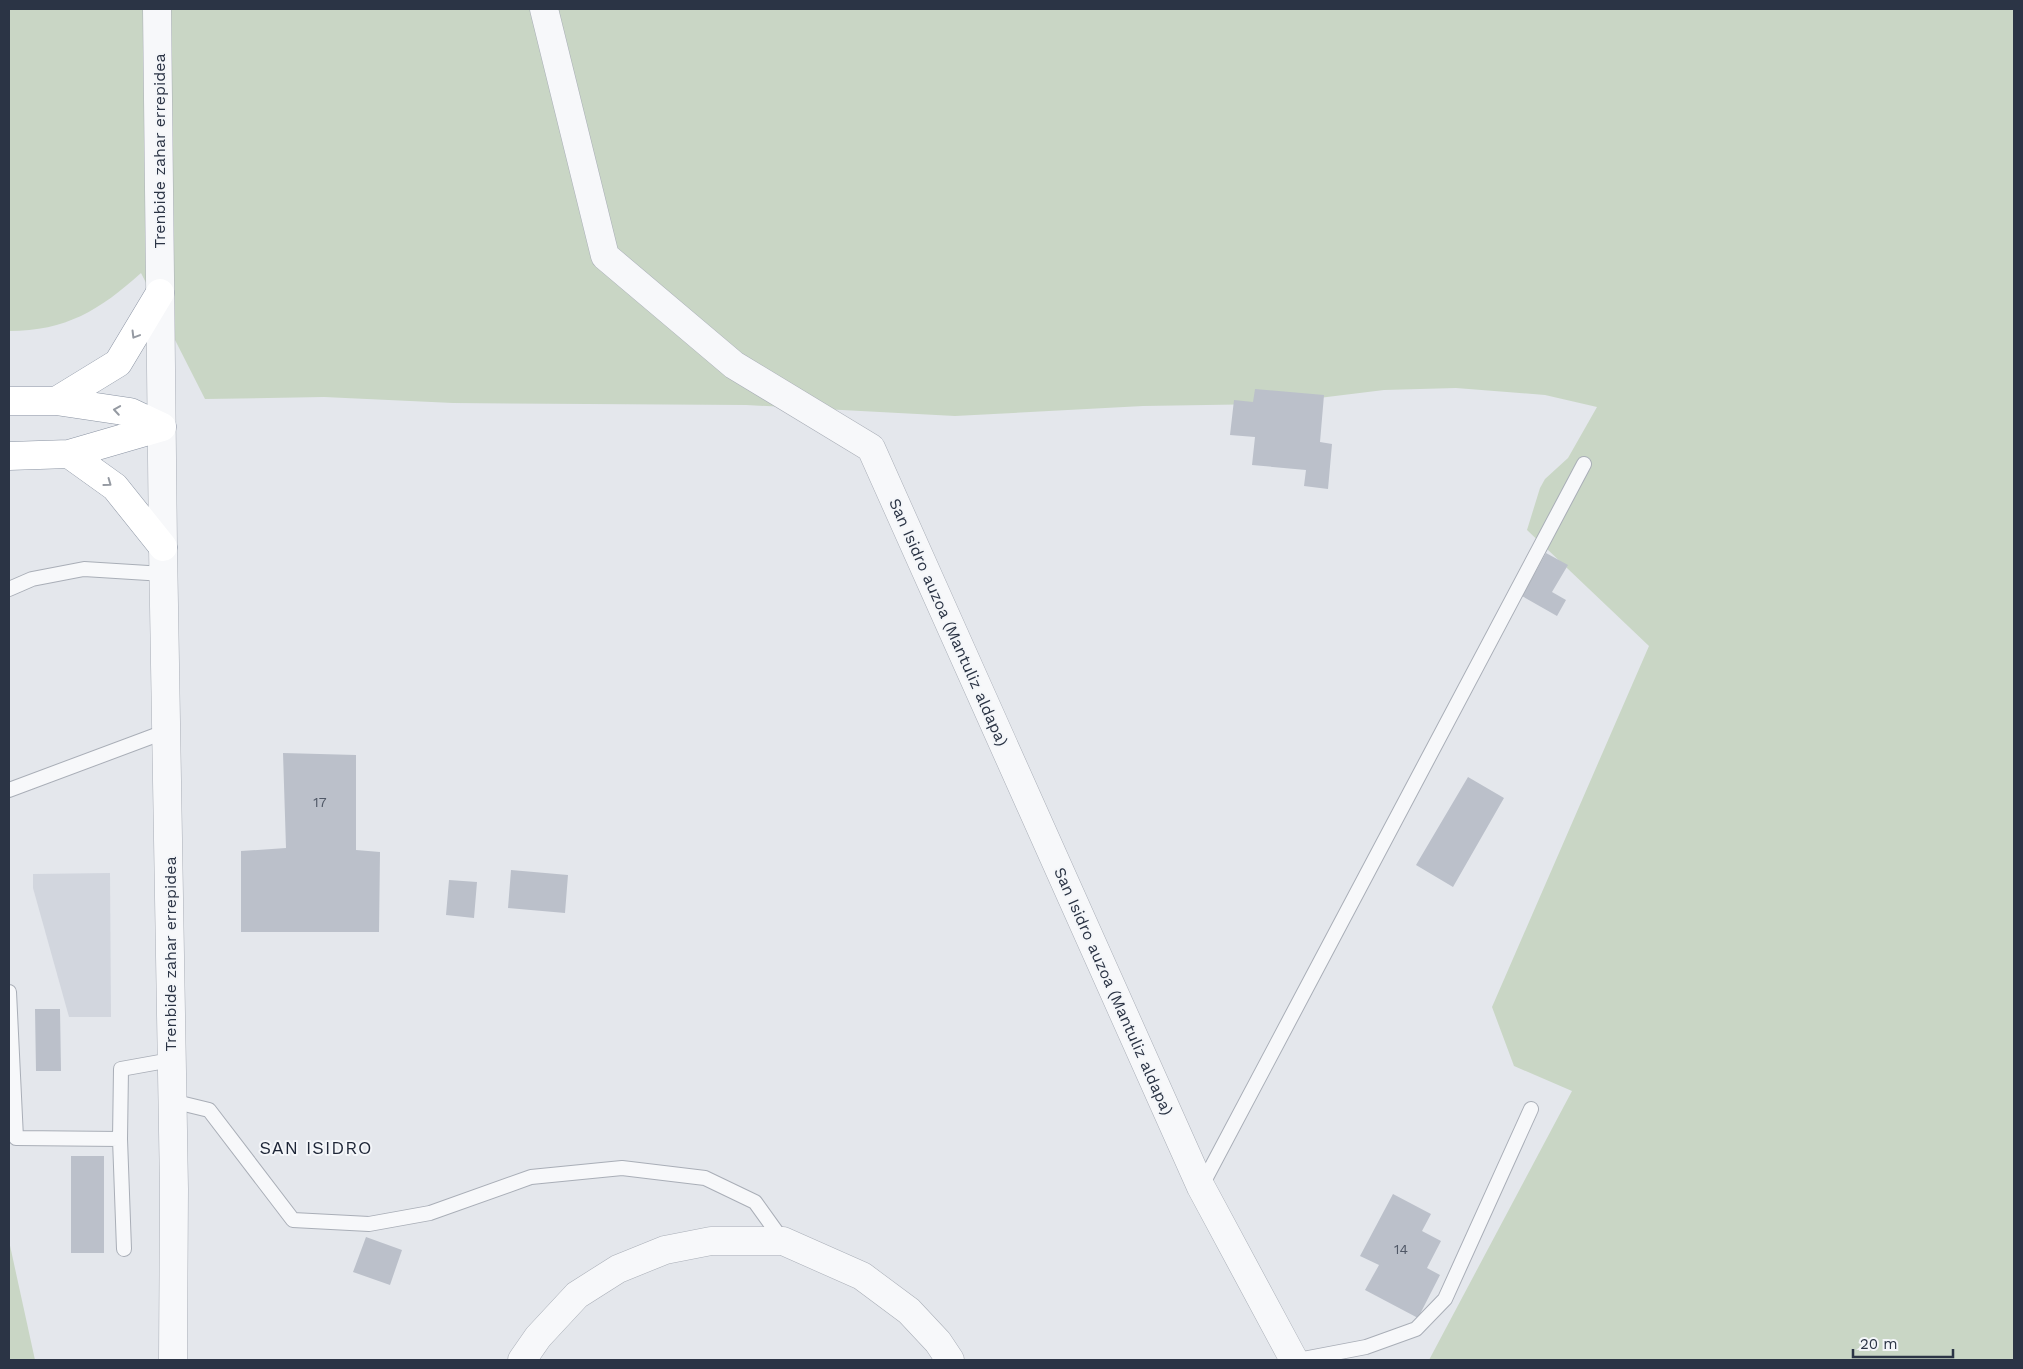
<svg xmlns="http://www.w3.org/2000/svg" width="2023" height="1369" viewBox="0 0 2023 1369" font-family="'Work Sans',sans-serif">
  <rect width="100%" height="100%" fill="#e4e7ec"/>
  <!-- built -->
  <path fill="#d2d6de" d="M110 873 111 1017H69L33 888V874Z"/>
  <!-- green -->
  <path fill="#c9d6c5" d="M9 9H2014V1360H1429L1572 1091 1514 1066 1492 1007 1649 646 1527 530 1540 488 1545 479 1568 458 1597 407 1545 395 1456 388 1384 390 1269 404 1143 406 955 416 746 405 453 403 324 397 205 399 141 273C100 310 66 331 9 331Z
    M9 1241 35 1360H9Z"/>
  <!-- building -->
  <path fill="#bbc0ca" d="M1255 389 1324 395 1320 442 1332 444 1328 489 1304 486 1306 470 1252 465 1255 437 1230 435 1234 400 1253 402Z
    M1546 553 1568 565 1552 592 1566 600 1557 616 1522 596Z
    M283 753 356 755V850L380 852 379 932H241V851L286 848Z
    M1468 777 1504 798 1453 887 1416 865Z
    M511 870 568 875 565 913 508 908Z
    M449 880 477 882 474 918 446 915Z
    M35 1009H60L61 1071H36Z
    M71 1156H104V1253H71Z
    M1393 1194 1431 1214 1422 1231 1441 1241 1427 1268 1440 1275 1418 1318 1365 1290 1379 1265 1360 1256Z
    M366 1237 402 1250 390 1285 353 1272Z"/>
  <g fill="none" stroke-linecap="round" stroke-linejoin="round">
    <!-- service casing -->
    <g stroke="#a9aeb7" stroke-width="16">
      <path id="service" d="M9 589 32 579 84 569 164 574
        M9 790 167 731
        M9 992 16 1138 120 1139 121 1069 171 1060
        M172 1101 209 1110 293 1220 369 1224 430 1213 531 1177 622 1168 705 1178 755 1202 783 1241
        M120 1139 124 1249
        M1201 1187 1584 464
        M1298 1360 1366 1347 1416 1329 1445 1299 1531 1109"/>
    </g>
    <!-- minor casing -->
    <g stroke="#a9aeb7" stroke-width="29">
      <path id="minor" d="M544 9 605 256 734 365 871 448 1201 1187 1294 1360
        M522 1360 538 1337 577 1295 618 1269 665 1250 711 1241H783L862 1276 909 1311 938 1342 950 1360"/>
    </g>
    <!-- tertiary casing -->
    <g stroke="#a9aeb7" stroke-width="29">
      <path id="tertiary" d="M157 9 163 547 174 1189 173 1360"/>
    </g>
    <!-- motorway casing -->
    <g stroke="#8b94a3" stroke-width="29">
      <path id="motorway" d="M9 401H56L130 412 162 427
        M56 401 118 363 160 293
        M69 454 115 487 163 547
        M9 456 69 454 162 427"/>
    </g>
    <!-- service -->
    <use href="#service" stroke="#f7f8fa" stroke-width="14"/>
    <!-- minor -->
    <use href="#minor" stroke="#f7f8fa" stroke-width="28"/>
    <!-- tertiary -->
    <use href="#tertiary" stroke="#f7f8fa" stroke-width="28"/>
    <!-- motorway -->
    <use href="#motorway" stroke="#fff" stroke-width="28"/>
  </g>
  <!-- one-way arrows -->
  <defs><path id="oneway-chevron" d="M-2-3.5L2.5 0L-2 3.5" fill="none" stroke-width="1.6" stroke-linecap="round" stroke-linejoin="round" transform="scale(1.25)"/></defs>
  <g stroke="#959aa2">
    <use href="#oneway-chevron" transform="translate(135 335) rotate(121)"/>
    <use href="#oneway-chevron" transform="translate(117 410) rotate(-171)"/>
    <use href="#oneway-chevron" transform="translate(108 483) rotate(36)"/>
  </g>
  <g text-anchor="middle" stroke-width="4" stroke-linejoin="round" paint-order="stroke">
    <!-- number labels -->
    <g font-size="14" fill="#4f5766">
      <text x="320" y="807">17</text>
      <text x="1401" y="1254">14</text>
    </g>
    <!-- street labels -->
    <g font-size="16" fill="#2b3445" stroke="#f4f6f9">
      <text transform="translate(159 151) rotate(-90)" y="6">Trenbide zahar errepidea</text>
      <text transform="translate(949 622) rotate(66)" y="6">San Isidro auzoa (Mantuliz aldapa)</text>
      <text transform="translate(170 954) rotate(-90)" y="6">Trenbide zahar errepidea</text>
      <text transform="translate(1114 991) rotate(66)" y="6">San Isidro auzoa (Mantuliz aldapa)</text>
    </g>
    <!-- neighbourhood labels -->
    <g font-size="18" letter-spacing="1" fill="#1d2536" stroke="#f4f6f9">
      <text x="316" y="1154">SAN ISIDRO</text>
    </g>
  </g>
  <!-- border -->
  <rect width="2023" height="1369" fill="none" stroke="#2b3445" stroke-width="20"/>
  <!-- scale -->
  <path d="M1853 1349v8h100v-8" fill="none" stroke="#2b3445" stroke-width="2.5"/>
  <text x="1860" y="1349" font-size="15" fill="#2b3445" stroke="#f4f6f9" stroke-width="4" paint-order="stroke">20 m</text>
</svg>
